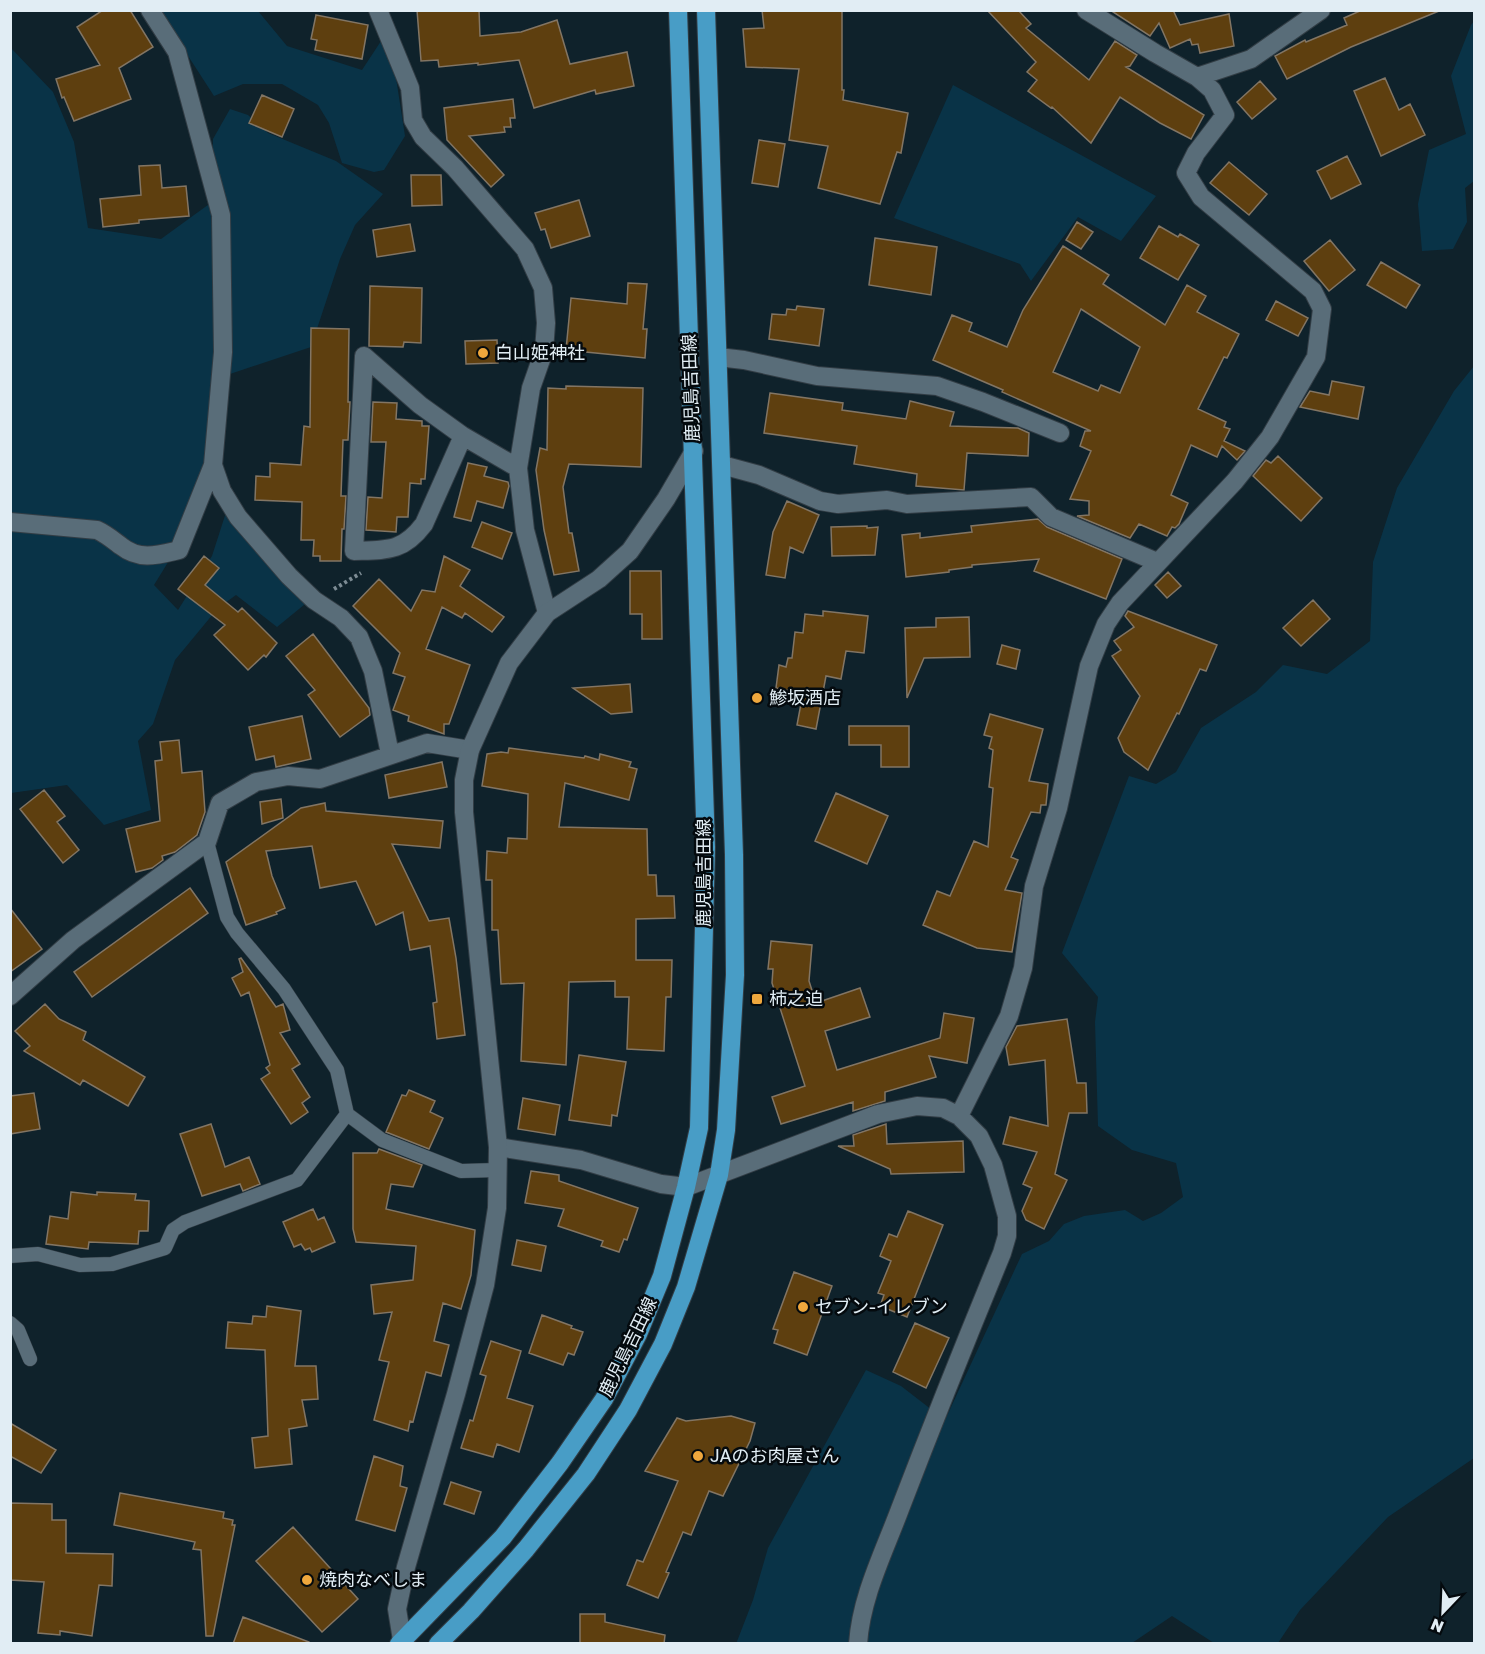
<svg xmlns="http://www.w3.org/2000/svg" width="1485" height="1654" viewBox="0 0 1485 1654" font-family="'Golos Text','Noto Sans JP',sans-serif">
  <rect width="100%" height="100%" fill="#0f222b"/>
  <!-- green -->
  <path fill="#093347" d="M159 11H258L287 46 362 70 383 38 394 65 405 136 384 170 374 172 342 163 329 123 318 105 282 84H243L214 96Z
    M1474 21V181L1465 188 1467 222 1453 249 1422 251 1418 204 1429 150 1466 134 1451 76 1471 25Z
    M10 47 53 92 74 142 88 228 161 239 212 202 213 139 230 109 248 115 268 133 336 161 383 194 355 225 340 259 311 347 224 376 199 512 154 585 178 610 212 556 230 500 310 600 277 627 236 595 218 608 175 660 153 724 138 741 151 810 104 825 67 785 11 793Z
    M953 85 1156 196 1121 241 1078 217 1031 281 1020 264 894 218Z
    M1474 366V1458L1388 1517 1300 1610 1278 1643H1214L1172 1616 1132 1643 736 1644 753 1600 768 1548 866 1370 901 1386 945 1420 1022 1254 1049 1241 1064 1224 1084 1216 1125 1210 1143 1221 1161 1213 1183 1197 1176 1163 1132 1150 1098 1126 1095 1022 1098 997 1062 953 1129 776 1156 784 1176 772 1201 728 1256 692 1283 665 1327 674 1370 641 1373 562 1397 488 1454 391Z"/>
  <!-- building -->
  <path fill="#5e3f0f" stroke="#827564" stroke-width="1.5" fill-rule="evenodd" d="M103 10H130L153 47 119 68 131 99 74 121 64 97 62 98 56 79 100 65 77 27Z
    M417 10H479L480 36 521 32 557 20 570 64 627 52 634 86 596 94 595 90 534 108 519 60 478 65V63L439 67 438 60 421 61Z
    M762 10H842V90H844L843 100 908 113 901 153 897 152 880 204 818 188 828 146 789 140 799 69 746 67 743 29 764 28Z
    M987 10H1018L1031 24 1026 28 1089 80 1115 41 1137 55 1130 66 1126 67 1204 115 1191 139 1160 123 1120 97 1091 143 1052 107 1051 108 1028 91 1037 80 1027 72 1036 62Z
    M1110 10H1173L1180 25 1229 14 1234 46 1200 53 1198 44 1192 45 1190 39 1170 48 1159 23 1150 36Z
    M1362 10 1439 11 1351 47 1287 79 1275 56 1305 40 1306 42 1347 25 1344 18Z
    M316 15 368 25 362 59 315 50 317 40 311 39Z
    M1385 78 1399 110 1410 104 1425 135 1381 156 1354 91Z
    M1260 81 1276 99 1252 119 1237 102Z
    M262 95 294 109 282 137 249 123Z
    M513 99 515 118H510L511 127H504L505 132 469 136 504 175 491 187 447 140 444 108Z
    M759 140 785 144 778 187 752 183Z
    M1347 156 1361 184 1331 199 1317 171Z
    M1229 162 1267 194 1249 215 1210 183Z
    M160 165 162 188 186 186 189 216 139 220V223L103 227 100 199 141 195 139 166Z
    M411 175H441L442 205 412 206Z
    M579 200 590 236 551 248 545 229 541 230 535 213Z
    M1077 222 1093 232 1081 249 1066 240Z
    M410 224 415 251 377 257 373 230Z
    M1159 226 1178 237 1180 234 1199 245 1178 280 1140 258Z
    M875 238 937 247 931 295 869 285Z
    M1330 240 1355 270 1329 291 1304 261Z
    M1063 246 1109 275 1103 284 1165 325 1187 285 1206 296 1197 312 1239 334 1227 358 1224 357 1198 409 1226 422 1224 427 1230 429 1224 441 1245 451 1237 460 1222 446 1217 457 1191 445 1171 495 1188 503 1179 524 1175 528 1172 527 1167 536 1139 524 1130 538 1077 516 1089 515V501L1070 499 1091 451 1080 446 1085 431H1091L1002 392 1003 390 933 360 952 315 972 323 969 331 1007 347 1023 310ZM1081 309 1140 347 1120 393 1101 385 1098 391 1053 372Z
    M1381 262 1420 285 1406 308 1367 285Z
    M628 283 647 284 643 329H647L645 358 566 350 571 298 627 304Z
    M370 286 422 288 421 343 404 342 403 347 369 346Z
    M1276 301 1308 318 1298 336 1266 320Z
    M797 306 824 309 819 346 769 339 772 314 786 315 787 309 796 310Z
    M311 328 349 329 348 402H350L348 440H343L341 496H346L344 529H342L341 561H320V556H313L314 540H301L302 502 255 500 256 476 270 477V463L301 465 304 426 310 427Z
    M497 340 498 363 466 364 465 341Z
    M1332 381 1364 387 1358 419 1300 407 1310 391 1329 395Z
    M566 386 643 388 641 467 569 464 563 487 569 533H572L579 571 554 575 544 530 536 470 540 448 547 450 548 388 566 389Z
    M770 393 843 403 842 410 906 419 910 401 954 412 950 426 1018 428 1029 433 1028 456 967 453 964 490 916 486 917 474 854 464 857 446 764 433Z
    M373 402 397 403 396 419 422 421V426H429L425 479H421V484L410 483 408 517H397L396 532 366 530 368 497 382 498 386 442H371Z
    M1278 456 1322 498 1301 521 1253 476 1266 460 1271 463Z
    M468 463 487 467 484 476 508 482 509 486 503 508 477 501 471 521 454 517Z
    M787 501 819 515 803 553 790 547 785 578 766 575 773 532Z
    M1038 519 1047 527 1122 559 1106 599 1034 571 1039 559 972 565V567L949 570V572L906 577 902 535 920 533V538L972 532 971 526Z
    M482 522 512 533 502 559 472 547Z
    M867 526V528L878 527 875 555 832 556 831 527Z
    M204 556 219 568 205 585 238 612 242 608 277 643 266 657 264 655 248 670 214 635 225 625 178 589Z
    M444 556 470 570 460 586 504 617 492 632 465 613 462 618 442 607 426 649 470 665 449 724H444V734L408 721 409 716 393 710 405 677 393 673 400 653 353 606 379 579 411 611 422 590 435 592Z
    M630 571H661L662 639H642V614H630Z
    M1168 572 1181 586 1167 598 1155 585Z
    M1313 600 1330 619 1301 646 1283 628Z
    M823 611 868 616 864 653 846 651 841 679 826 676 816 729 797 725 803 693 776 688 779 665 786 667 788 658H792L795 632 803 633 805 614 823 616Z
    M1128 611 1217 645 1206 671 1200 669 1179 714 1177 713 1148 770 1124 752 1118 738 1140 696 1112 656 1121 650 1114 641 1134 627 1125 616Z
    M969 617 970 657 924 658 907 698 905 628 936 627V618Z
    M313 634 369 708 370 715 340 737 308 695 315 690 286 656Z
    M1002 645 1020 650 1016 669 997 664Z
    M630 684 632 712 611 714 573 688Z
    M990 714 1043 729 1029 781 1048 784 1046 805H1041L1040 813 1031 812 1011 857 1018 860 1005 890 1022 893 1012 952 977 948 923 925 937 891 950 896 974 841 988 847 993 788 989 787 993 750 989 748 992 737 984 735Z
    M302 716 311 759 276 767 274 756 256 760 249 727Z
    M849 726H909V767H881V745H849Z
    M179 740 182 773 202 771 205 812 197 835 175 852 162 856 163 860 152 868 136 872 126 829 160 821 155 761 162 760 160 742Z
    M509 748 584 758 585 756 599 760 600 754 631 762 629 767 637 769 629 800 565 783 559 827 647 829 648 875H656L657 896H674L675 918 636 919V960H672L671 997H666L664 1051 627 1049 629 997H615V981L569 982 566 1065 521 1061 524 983 501 984 498 930H492V880H486L487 851 507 853 508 838 527 839 528 794 482 786 487 754 501 752 508 753Z
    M442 762 447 787 389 798 385 775Z
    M44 790 65 816 57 822 79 850 63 863 20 809Z
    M836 793 888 816 867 864 815 841Z
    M281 799 283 818 262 824 260 802Z
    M325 803 326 811 443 821 440 848 392 844 429 921 449 918 456 958 465 1035 437 1039 433 1003 437 1002 430 946 410 950 403 912 376 925 356 881 320 888 312 846 266 851 272 876 285 908 276 912 277 914 246 925 226 862 301 808Z
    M190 888 208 913 92 997 74 972Z
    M10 908 42 949 10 972Z
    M771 941 812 945 809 981 816 1003 860 988 870 1017 825 1031 837 1070 940 1038 944 1013 974 1018 967 1063 929 1056 936 1077 885 1092V1101L853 1111V1102L781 1124 772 1097 805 1086 772 983 773 969H768Z
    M241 958 276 1007 283 1004 290 1030 280 1033 300 1064 292 1069 310 1097 302 1103 308 1112 291 1124 261 1079 270 1073 266 1068 270 1065 249 992 241 996 232 978 243 972 239 959Z
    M45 1004 59 1019 86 1032 83 1040 145 1077 128 1106 83 1080 80 1085 24 1051 30 1046 15 1031Z
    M1067 1019 1077 1083H1086L1087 1113H1069L1055 1174 1067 1180 1044 1229 1026 1220 1022 1211 1032 1188 1023 1184 1037 1152 1003 1144 1010 1117 1048 1126 1045 1060 1009 1065 1006 1047 1017 1026Z
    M579 1055 626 1062 617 1116 612 1115 611 1126 569 1120Z
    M409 1090 435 1101 430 1112 443 1118 429 1149 386 1132 402 1095 406 1096Z
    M34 1093 40 1129 10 1134V1096Z
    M523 1098 560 1105 555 1135 518 1129Z
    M211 1124 225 1167 249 1157 260 1184 243 1191 240 1184 202 1196 180 1134Z
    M886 1124 887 1144 963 1141 964 1172 891 1174 890 1169 838 1146H854L853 1135Z
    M379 1149 422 1165 413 1187 391 1184 386 1209 475 1230 471 1275 461 1309 443 1303 434 1341 449 1345 441 1376 426 1372 413 1422 410 1421 408 1431 374 1420 389 1362 379 1360 392 1312 374 1314 371 1285 413 1280 416 1246 356 1242 353 1229V1153H377Z
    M531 1171 559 1175V1181L638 1208 627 1240 624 1239 619 1252 601 1246 603 1241 558 1226 564 1209 525 1203Z
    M71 1192 97 1195V1192L136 1194 135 1200 149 1201 148 1231H139L138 1244 89 1242 88 1249 46 1244 50 1216 68 1219Z
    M313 1209 318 1220 324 1217 335 1242 312 1252 310 1248 305 1250 301 1244 294 1247 283 1222Z
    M908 1211 943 1225 907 1317 880 1306 884 1295 878 1293 891 1261 880 1256 889 1234 897 1237Z
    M517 1240 546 1246 541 1271 512 1265Z
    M794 1272 832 1286 807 1355 774 1343 778 1330 773 1329Z
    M267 1306 301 1311 295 1366H316L318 1399 302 1400 307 1426 289 1429 292 1464 255 1468 252 1438 268 1436 265 1350 226 1348 228 1322 252 1324 253 1316 266 1317Z
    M542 1315 572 1326 571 1328 583 1332 574 1355 568 1353 563 1365 529 1353Z
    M915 1323 949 1338 926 1388 893 1372Z
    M491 1341 521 1351 507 1398 533 1406 519 1452 497 1444 493 1457 461 1448 470 1420 473 1421 486 1376 480 1374Z
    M731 1416 755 1423 750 1441 723 1496 709 1491 691 1535 683 1532 666 1572 669 1573 658 1598 627 1585 637 1560 643 1562 678 1481 645 1471 677 1418 686 1421Z
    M10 1423 56 1450 41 1473 10 1456Z
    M374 1456 403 1466 400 1486 407 1488 395 1531 356 1520Z
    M451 1482 481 1492 474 1514 444 1504Z
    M120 1493 224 1512 223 1518 233 1520 232 1525H235L213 1636H206L201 1550 193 1549 195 1542 114 1525Z
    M10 1503 52 1504V1520H66V1553L113 1554 112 1586 99 1585 92 1636 60 1631V1635L38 1633 44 1582 10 1580Z
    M293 1527 358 1599 322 1632 256 1561Z
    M580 1614H605V1622L665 1635 664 1644H580Z
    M243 1617 309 1642V1644H233Z"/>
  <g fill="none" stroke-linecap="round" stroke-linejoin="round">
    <!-- lane casing -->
    <g stroke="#323d45" stroke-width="15">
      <path id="lane" d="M207 842 227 917 237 933 284 989 337 1070 347 1114 382 1140 461 1171 497 1170
        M10 1256 38 1254 80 1265 112 1264 165 1248 173 1230 185 1222 297 1180 347 1114
        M10 1323 18 1330 30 1359"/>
    </g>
    <!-- street casing -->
    <g stroke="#323d45" stroke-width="20">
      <path id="street" d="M150 10 177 52 221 215 223 352 213 465 222 491 238 517 289 576 314 600 341 618 359 637 373 671 390 754
        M378 10 410 88 413 120 423 137 455 168 525 249 543 288 546 323 544 351 531 388 518 468 525 530 547 613
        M1197 77 1251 59 1321 10
        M718 357 744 360 817 376 937 386 983 402 1060 433
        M463 436 424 524C403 552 387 550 354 551L364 356 420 405 463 436 518 468
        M722 465 759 475 820 501 838 504 887 500 907 504 1031 497 1051 517 1157 562
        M10 522 97 530C106 534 113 540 121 546 140 561 158 555 179 550L213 465
        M10 996 73 940 207 842 220 803 256 782 288 776 320 779 427 743 470 750
        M959 1116 1009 1016 1023 968 1034 886 1058 808 1089 666 1106 624 1120 603 1235 481 1270 437 1316 357 1322 309 1313 291 1201 197 1186 173 1196 153 1225 115 1212 90 1197 77 1155 53 1086 10
        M498 1147 581 1160 661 1184 686 1187 878 1114 917 1106 943 1108 959 1116 979 1136 993 1165 1007 1216V1236L1002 1253C967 1338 933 1423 900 1509 884 1552 861 1597 858 1644"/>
    </g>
    <!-- secondary casing -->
    <g stroke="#323d45" stroke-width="20">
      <path id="secondary" d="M402 1640 397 1609 406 1567 456 1394 485 1285 497 1208 498 1147 464 812V780L470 750 509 663 547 613 599 579 630 551 666 499 694 451"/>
    </g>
    <!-- primary casing -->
    <g stroke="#323d45" stroke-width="20">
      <path id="primary" d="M399 1644 503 1537 560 1463 604 1399 638 1334 662 1276 686 1187 699 1128 706 847 678 10
        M438 1644 471 1611 526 1549 586 1474 628 1410 663 1344 686 1287 719 1175 726 1130 735 975 734 855 706 10"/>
    </g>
    <!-- path -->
    <path stroke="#7d8c94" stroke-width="4" stroke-dasharray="3 3" stroke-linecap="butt" d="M334 589 361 573"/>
    <!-- lane -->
    <use href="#lane" stroke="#596d79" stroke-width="14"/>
    <!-- street -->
    <use href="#street" stroke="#596d79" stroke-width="18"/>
    <!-- secondary -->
    <use href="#secondary" stroke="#596d79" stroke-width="18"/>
    <!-- primary -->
    <use href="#primary" stroke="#489dc6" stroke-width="18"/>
  </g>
  <!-- markers -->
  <g fill="#eea73d" stroke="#040a0e" stroke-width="2">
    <circle cx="483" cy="353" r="6"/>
    <circle cx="757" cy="698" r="6"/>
    <rect x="751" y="993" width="12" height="12" rx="3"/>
    <circle cx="803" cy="1307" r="6"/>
    <circle cx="698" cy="1456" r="6"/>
    <circle cx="307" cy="1580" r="6"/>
  </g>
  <g text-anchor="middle" stroke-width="5" stroke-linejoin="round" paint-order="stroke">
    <!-- poi labels -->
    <g font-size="18" fill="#e1edf4" stroke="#040a0e" text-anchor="start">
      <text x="495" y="359">白山姫神社</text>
      <text x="769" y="704">鯵坂酒店</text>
      <text x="769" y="1005">柿之迫</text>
      <text x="815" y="1313">セブン-イレブン</text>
      <text x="710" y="1462">JAのお肉屋さん</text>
      <text x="319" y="1586">焼肉なべしま</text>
    </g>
    <!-- street labels -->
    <g font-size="18" fill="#e1edf4" stroke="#040a0e">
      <text transform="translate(691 388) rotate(-92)" y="6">鹿児島吉田線</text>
      <text transform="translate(704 873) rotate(-90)" y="6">鹿児島吉田線</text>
      <text transform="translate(628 1347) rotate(-64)" y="6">鹿児島吉田線</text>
    </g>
  </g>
  <!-- border -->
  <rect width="1485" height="1654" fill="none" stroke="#e1edf4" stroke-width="24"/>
  <!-- north arrow -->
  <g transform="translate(1443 1612) rotate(203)" stroke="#040a0e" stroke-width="4.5" paint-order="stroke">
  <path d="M0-4.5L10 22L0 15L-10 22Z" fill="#e1edf4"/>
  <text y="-9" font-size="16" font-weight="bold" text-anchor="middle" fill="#e1edf4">N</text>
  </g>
</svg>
